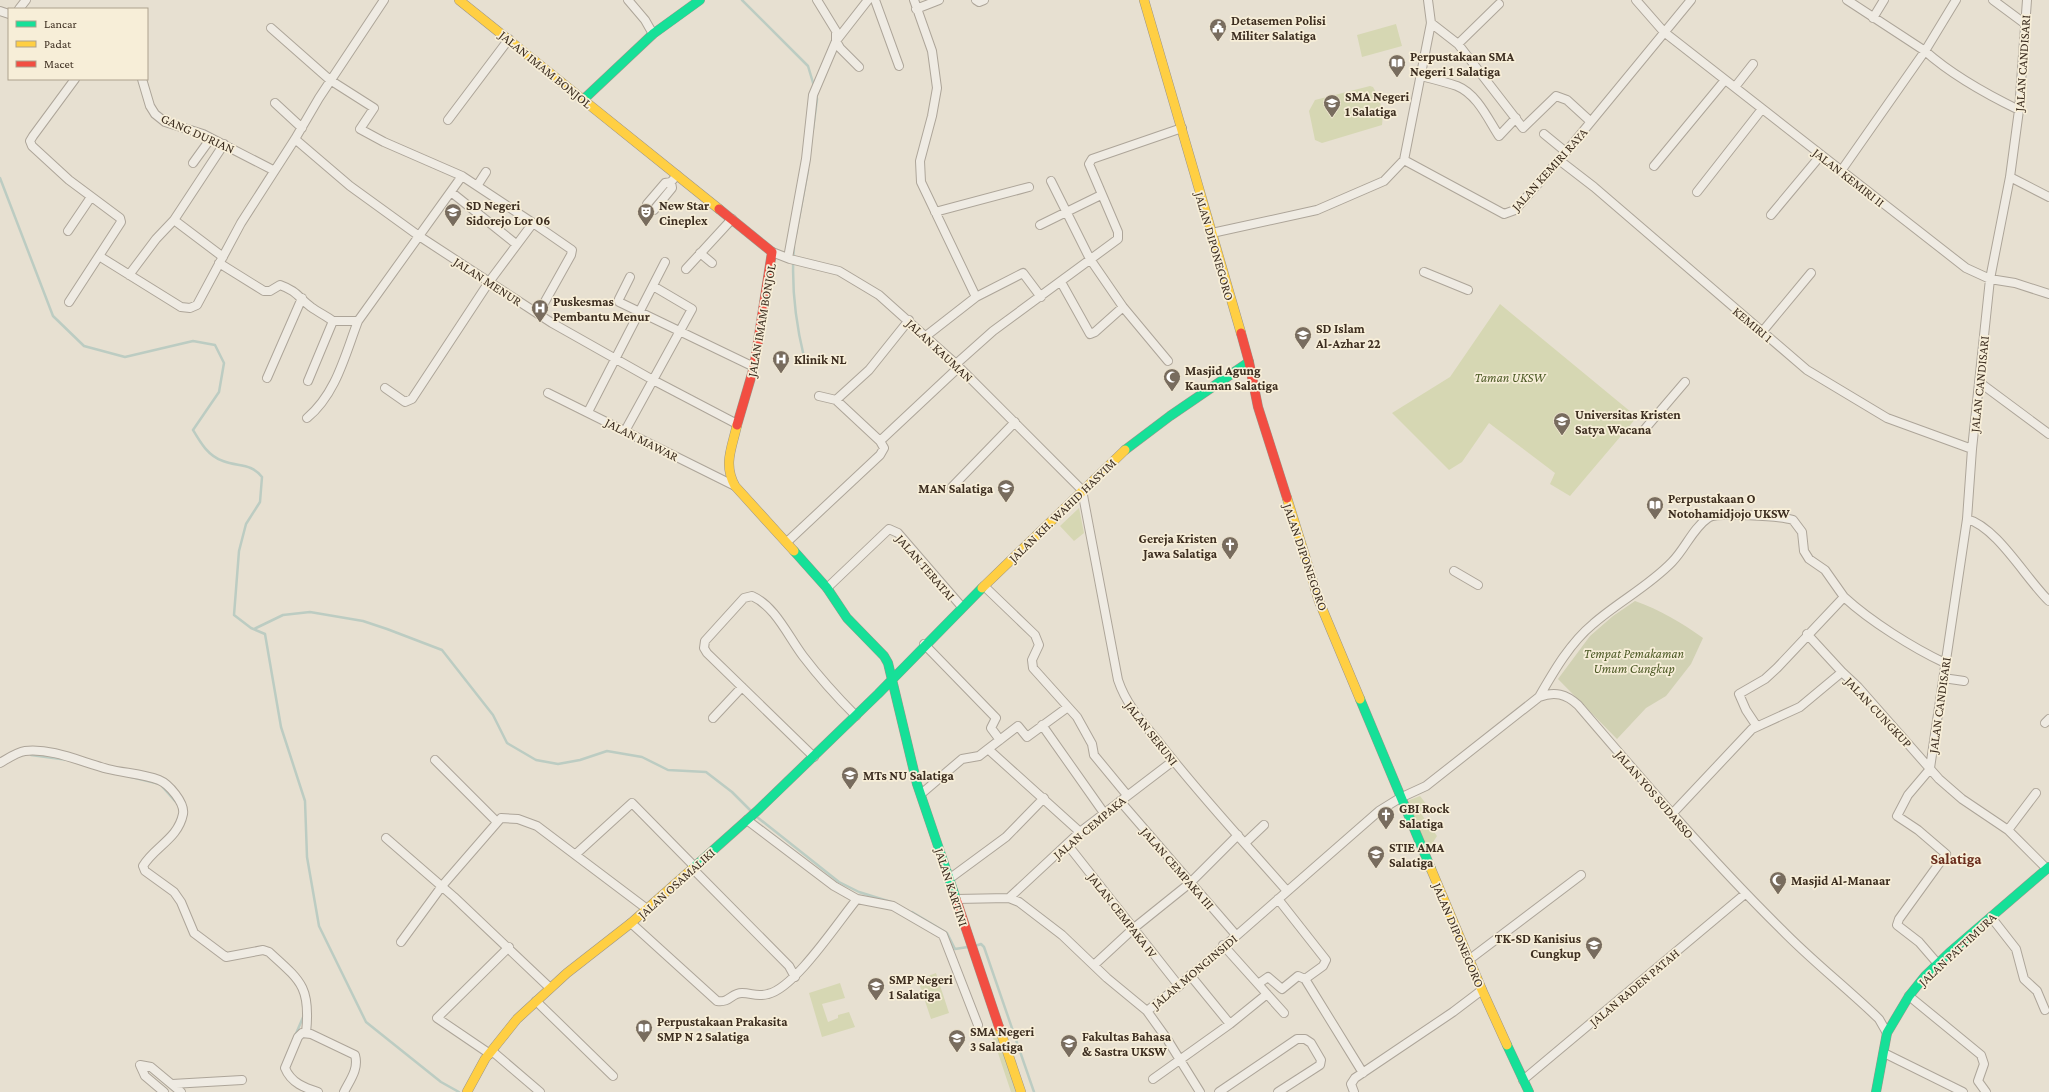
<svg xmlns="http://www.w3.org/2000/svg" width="2049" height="1092" viewBox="0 0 2049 1092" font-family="'Crimson Pro',serif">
  <rect width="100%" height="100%" fill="#e7e0d1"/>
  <!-- green -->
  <path fill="#d6d7b3" d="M1396 24 1402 46 1362 57 1357 35Z
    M1370 86 1373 87C1380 99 1384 111 1382 125L1322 143 1315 140 1309 111 1315 100Z
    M1500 304 1637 417 1570 496 1550 484 1555 473 1489 423 1462 462 1449 470 1392 413 1450 377Z
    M1079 508 1084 533 1074 541 1060 526Z
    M1420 796 1430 809 1422 815 1437 836 1428 850 1407 801Z
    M936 973 949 1013 931 1019 918 980Z
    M840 983 845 998 822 1004 828 1022 838 1018V1015L849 1012 855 1027 822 1037 809 993Z
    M996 1028 1018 1092H1011L990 1029Z"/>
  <!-- cemetery -->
  <path fill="#d1d1b3" d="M1635 601C1660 610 1681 622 1703 638L1691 664 1666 696 1646 708 1617 739 1558 679 1590 636 1613 616Z"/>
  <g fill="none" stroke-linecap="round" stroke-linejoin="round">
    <!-- stream -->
    <path stroke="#bcccc2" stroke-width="2.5" d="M742 0 808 66 814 86
      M813 129 817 99 816 95
      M0 178 53 316 84 346 125 357 193 341 215 345 224 363 219 392 193 430C200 442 208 456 223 461 239 467 251 463 262 477L260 502 246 524 239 551 234 615 251 628 265 634 281 727 305 801 307 857 319 926 366 1022 441 1082 459 1092
      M796 234 808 170
      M794 247C791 285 795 320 804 357
      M254 629 283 615 310 612 363 621 387 629 442 650 493 715 507 743 536 760 558 764 580 760 607 751 642 757 668 770 706 772 732 792 752 812
      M31 755 68 760
      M131 777 160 784 175 801
      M757 817 839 882 859 892 891 902
      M912 912 947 933 955 949 968 947
      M975 946 981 944 984 947 1034 1092
      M295 1036 304 1015
      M284 1062 288 1052"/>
    <!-- street casing -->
    <g stroke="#ada599" stroke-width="10">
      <path id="street" d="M628 0 645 20 653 34
        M817 0 836 31V41L840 48 859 67
        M875 0 899 66
        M914 0 932 51 937 88 932 116 920 161 921 182 976 297 926 336
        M976 0 979 2 984 0
        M1636 0 1664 32 1966 268 1990 279 2015 283 2049 294
        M1847 0 1925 51C1953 76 1986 94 2019 110
        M1993 0 2024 23
        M19 9 26 0
        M916 9 939 0
        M0 11 9 14
        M1873 18 1884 0
        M1431 23 1458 44 1523 128 1556 96 1567 100 1590 121
        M271 28 330 80 374 108 360 129 384 142 462 176 358 321H333L308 381
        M1458 44 1499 4
        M1421 76C1433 79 1445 82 1457 86 1477 94 1488 119 1499 136L1516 118
        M142 79 150 106 155 114 165 122 203 134 273 170
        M1735 87 1753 64
        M275 103 302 128
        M448 120 509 39
        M1544 134 1566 152
        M295 139 350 186 419 236 552 323 653 380 737 424
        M1404 160 1504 214 1515 210 1566 152 1691 0
        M1559 160 1594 187 1807 370 1887 418 1972 449
        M193 163 211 138
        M1654 166 1725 80
        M1841 171 1925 51 1956 0
        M462 176 533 223
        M2010 177 2049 197
        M1051 181 1090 259 1123 307 1168 361
        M477 186 486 172
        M451 192 516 244
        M1697 192 1762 109
        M647 204 665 183 671 182 677 175
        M654 210 672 188 671 182
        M935 212 1029 187
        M1771 215 1821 155
        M174 220 223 257
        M1040 225 1101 195
        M68 231 91 197
        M1212 233 1317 210 1384 181 1404 160 1431 23 1428 0
        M772 252 790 259 839 271 879 295 956 364 1082 490 1118 680C1126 704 1142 722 1158 741 1198 793 1244 842 1287 891
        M700 253 712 263
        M99 256 181 307 190 308 197 305 241 223 295 139 319 98 384 0
        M788 258 806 159 813 95 836 41 868 0
        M219 263 264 291H270L280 285C297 291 298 297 311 307 318 312 326 316 333 321
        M686 269 732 219
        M1424 272 1468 290
        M129 275 156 239 174 220 224 144
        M630 277 619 299V302L754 367
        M1061 282 1090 334 1095 332 1123 307
        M976 297 1023 273 1041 297
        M69 302 121 222 120 218 69 180 32 146 30 141 33 136 75 79
        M1762 332 1811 273
        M956 364 993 331 1118 239V232L1089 164 1092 159 1182 128
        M267 378 302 298
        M1979 382 2049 434
        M385 388 405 402 412 399 489 282 533 223 572 250 571 255 538 314
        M548 393 735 486
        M836 400 869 370 909 320
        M588 412 665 262
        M307 418C336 394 345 355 358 321
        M1644 430 1685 382
        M625 431 692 309 653 286
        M880 441 959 367
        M952 487 1015 422
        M1967 519C1997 527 2026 579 2049 601
        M787 542 880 455 884 448 880 441 836 400 819 396
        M1454 571 1478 585
        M984 586 1035 635 1039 645 1032 660 1033 668 1077 717 1092 744 1094 755 1127 795
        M827 588 889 529 898 533 962 607
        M1807 634 1842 672
        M924 644 996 718 991 728 1000 740
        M1943 678 1964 681
        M1539 697C1554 671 1570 643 1593 624 1618 602 1649 586 1672 562 1685 549 1693 528 1708 518 1716 512 1782 516 1793 520L1802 532 1804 551 1809 559 1825 570 1844 597
        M1068 707 1027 737 1018 726 988 749 1080 832
        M713 718 742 687
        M2045 723 2049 719
        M1042 725 1104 813
        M1756 725 1746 710 1739 694 1765 679 1777 668 1844 597C1870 621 1913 648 1945 663
        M814 757 707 653 704 648 705 641 744 598 752 596C775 606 788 636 803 656 819 677 837 697 856 716
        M435 760 497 822
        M0 763C7 759 17 752 25 751 53 748 81 762 108 769 124 773 144 774 159 780 169 784 185 803 183 814 178 839 154 847 143 866L145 871 174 892 181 902 194 933 226 957 263 950 269 952C301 981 311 987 306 1033
        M1930 768 1967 519 1972 449 1990 279 2010 177 2019 110 2027 0
        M1930 769 1908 795 1897 816 1918 830 1946 854 1899 919 1897 925 1919 942 1938 964
        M921 794 962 759 979 756 988 749
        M1120 801 1236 935
        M1672 814 1752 729 1800 707 1842 672 1858 687 1939 779 1962 799 2008 830 2047 869
        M747 820 834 886 857 899 893 906 943 935 978 1025
        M2008 830 2036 793
        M386 838 454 897 550 988
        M1245 843 1264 825
        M1067 844 1179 986
        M576 854 632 803 694 866
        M692 868 789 966 795 977
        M949 879 1006 837 1044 798
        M1009 898 1080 832 1173 761
        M956 899 1009 898 1019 902 1062 935 1107 978 1147 1011 1179 986 1379 811 1400 798 1426 786 1539 697C1555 691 1566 694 1578 705 1644 782 1709 858 1781 929 1812 961 1847 988 1879 1019L1887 1033
        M1278 899 1326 960 1323 966 1305 979
        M1991 917 2016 949 2024 979 2037 991 2045 1010
        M631 923 717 1001C730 1003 731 993 742 993 752 993 756 997 768 994 795 988 838 922 857 899
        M401 942 442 886 501 818 518 819 537 826 647 909
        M1223 945 1284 1013
        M1470 959 1581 875
        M1094 965 1134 928 1190 883 1238 835
        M1190 975 1230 1024
        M1258 984 1268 977 1282 989 1298 976 1305 979 1363 1073
        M1909 996 1981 1055 1984 1064 1978 1081 1986 1092
        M536 1001 613 1076
        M1147 1011 1167 1039 1200 1092
        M492 1051 540 1092
        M1884 1053 1963 1092
        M490 1054 437 1018 509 947
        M1153 1079 1230 1024 1267 994
        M1523 1080 1745 894
        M172 1084 242 1080
        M164 1092 145 1076 140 1065 151 1067 181 1092
        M318 1092C305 1088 291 1083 285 1068L298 1037 302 1033 311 1034 355 1055C359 1069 350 1080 344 1092
        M1219 1092 1297 1039H1305L1311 1043 1321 1060 1320 1065 1278 1092
        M1354 1092 1351 1084 1355 1078 1453 1012 1482 990"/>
    </g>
    <!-- fast casing -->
    <g stroke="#9c958a" stroke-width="10">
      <path id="fast" d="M584 99 653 34 700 0
        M1125 450 1170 416 1249 362
        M794 551 827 588 847 618 884 656 888 663 917 784 956 899
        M1360 699 1431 869
        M692 869 757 811 878 694 982 588
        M1507 1045 1529 1092
        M1876 1092 1887 1033 1909 996 1925 976 1949 953 2049 867"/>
    </g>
    <!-- slow casing -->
    <g stroke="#9c958a" stroke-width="10">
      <path id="slow" d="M459 0 719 209
        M1144 0 1241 333
        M737 425C732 448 723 464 735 486L794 551
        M1287 498 1319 601 1360 699
        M982 588 1125 450
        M1431 869 1482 990 1507 1045
        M999 1027 1021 1092
        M467 1092 485 1059 517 1019 567 973 631 923 692 869"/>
    </g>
    <!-- jam casing -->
    <g stroke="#9c958a" stroke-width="10">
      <path id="jam" d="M719 209 772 252 754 367 737 425
        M1241 333 1249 362 1258 407 1287 498
        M956 899 999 1027"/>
    </g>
    <!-- street -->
    <use href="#street" stroke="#efebe3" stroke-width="8"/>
    <!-- fast -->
    <use href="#fast" stroke="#16e098" stroke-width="9"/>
    <!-- slow -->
    <use href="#slow" stroke="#ffcf43" stroke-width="9"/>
    <!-- jam -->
    <use href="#jam" stroke="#f24e42" stroke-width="9"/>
  </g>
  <!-- icons -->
  <defs>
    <g id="civic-pin" transform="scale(0.9)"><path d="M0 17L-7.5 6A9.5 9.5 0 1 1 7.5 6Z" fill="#786c5e" stroke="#f7eed8"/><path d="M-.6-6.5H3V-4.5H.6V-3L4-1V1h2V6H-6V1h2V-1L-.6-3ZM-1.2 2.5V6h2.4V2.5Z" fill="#fff"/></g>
    <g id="library-pin" transform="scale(0.9)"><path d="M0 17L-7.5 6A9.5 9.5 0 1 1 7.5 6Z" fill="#786c5e" stroke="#f7eed8"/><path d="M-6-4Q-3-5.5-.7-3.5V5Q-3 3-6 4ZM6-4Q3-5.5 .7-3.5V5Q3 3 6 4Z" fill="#fff"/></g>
    <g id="school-pin" transform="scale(0.9)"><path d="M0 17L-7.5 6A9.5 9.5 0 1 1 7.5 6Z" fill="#786c5e" stroke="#f7eed8"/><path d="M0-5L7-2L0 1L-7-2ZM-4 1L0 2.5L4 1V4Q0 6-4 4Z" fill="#fff"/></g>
    <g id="theatre-pin" transform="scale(0.9)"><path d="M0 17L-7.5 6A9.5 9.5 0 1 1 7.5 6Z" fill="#786c5e" stroke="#f7eed8"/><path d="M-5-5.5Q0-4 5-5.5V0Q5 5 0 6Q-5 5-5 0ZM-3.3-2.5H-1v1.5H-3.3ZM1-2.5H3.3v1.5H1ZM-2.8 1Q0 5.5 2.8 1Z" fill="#fff"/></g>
    <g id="hospital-pin" transform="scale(0.9)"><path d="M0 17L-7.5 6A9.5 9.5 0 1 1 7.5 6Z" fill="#786c5e" stroke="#f7eed8"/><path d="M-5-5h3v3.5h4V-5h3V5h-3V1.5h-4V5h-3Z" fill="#fff"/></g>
    <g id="mosque-pin" transform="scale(0.9)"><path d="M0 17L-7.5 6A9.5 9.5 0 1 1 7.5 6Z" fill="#786c5e" stroke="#f7eed8"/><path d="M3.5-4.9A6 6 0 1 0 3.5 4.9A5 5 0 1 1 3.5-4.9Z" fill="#fff"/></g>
    <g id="university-pin" transform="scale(0.9)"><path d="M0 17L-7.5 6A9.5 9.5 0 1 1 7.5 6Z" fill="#786c5e" stroke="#f7eed8"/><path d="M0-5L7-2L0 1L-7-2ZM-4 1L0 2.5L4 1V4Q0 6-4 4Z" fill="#fff"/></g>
    <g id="church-pin" transform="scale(0.9)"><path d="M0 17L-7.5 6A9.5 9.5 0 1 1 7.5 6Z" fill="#786c5e" stroke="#f7eed8"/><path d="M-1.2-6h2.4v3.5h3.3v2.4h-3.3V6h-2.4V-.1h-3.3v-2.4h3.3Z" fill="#fff"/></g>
  </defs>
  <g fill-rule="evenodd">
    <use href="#civic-pin" x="1218" y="27"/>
    <use href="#library-pin" x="1397" y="63"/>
    <use href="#school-pin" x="1332" y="103"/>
    <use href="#school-pin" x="453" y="212"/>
    <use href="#theatre-pin" x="646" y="212"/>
    <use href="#hospital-pin" x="540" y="308"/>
    <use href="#school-pin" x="1303" y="335"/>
    <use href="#hospital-pin" x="781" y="359"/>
    <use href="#mosque-pin" x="1172" y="377"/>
    <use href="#university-pin" x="1562" y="421"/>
    <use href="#school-pin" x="1006" y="488"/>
    <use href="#library-pin" x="1655" y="505"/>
    <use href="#church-pin" x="1230" y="545"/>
    <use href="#school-pin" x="850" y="775"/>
    <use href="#church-pin" x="1386" y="815"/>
    <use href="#university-pin" x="1376" y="854"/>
    <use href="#mosque-pin" x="1778" y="880"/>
    <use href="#school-pin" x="1594" y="945"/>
    <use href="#school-pin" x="876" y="986"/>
    <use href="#library-pin" x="644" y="1028"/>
    <use href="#school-pin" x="957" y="1038"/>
    <use href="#university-pin" x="1069" y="1043"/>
  </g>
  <g text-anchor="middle" stroke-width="3.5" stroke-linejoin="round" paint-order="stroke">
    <!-- poi labels -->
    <g font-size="13" font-weight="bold" fill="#3d2e20" stroke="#f7eed8" text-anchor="start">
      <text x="1231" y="25">Detasemen Polisi<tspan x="1231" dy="15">Militer Salatiga</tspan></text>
      <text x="1410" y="61">Perpustakaan SMA<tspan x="1410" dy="15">Negeri 1 Salatiga</tspan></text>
      <text x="1345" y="101">SMA Negeri<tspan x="1345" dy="15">1 Salatiga</tspan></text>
      <text x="466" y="210">SD Negeri<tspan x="466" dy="15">Sidorejo Lor 06</tspan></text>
      <text x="659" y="210">New Star<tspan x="659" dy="15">Cineplex</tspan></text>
      <text x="553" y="306">Puskesmas<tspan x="553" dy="15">Pembantu Menur</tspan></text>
      <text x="1316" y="333">SD Islam<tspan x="1316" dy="15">Al-Azhar 22</tspan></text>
      <text x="794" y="364">Klinik NL</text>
      <text x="1185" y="375">Masjid Agung<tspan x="1185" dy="15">Kauman Salatiga</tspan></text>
      <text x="1575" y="419">Universitas Kristen<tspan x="1575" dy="15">Satya Wacana</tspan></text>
      <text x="993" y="493" text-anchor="end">MAN Salatiga</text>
      <text x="1668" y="503">Perpustakaan O<tspan x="1668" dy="15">Notohamidjojo UKSW</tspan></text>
      <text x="1217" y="543" text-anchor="end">Gereja Kristen<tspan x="1217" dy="15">Jawa Salatiga</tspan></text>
      <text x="863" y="780">MTs NU Salatiga</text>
      <text x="1399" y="813">GBI Rock<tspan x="1399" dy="15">Salatiga</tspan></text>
      <text x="1389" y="852">STIE AMA<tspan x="1389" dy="15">Salatiga</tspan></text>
      <text x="1791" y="885">Masjid Al-Manaar</text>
      <text x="1581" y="943" text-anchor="end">TK-SD Kanisius<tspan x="1581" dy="15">Cungkup</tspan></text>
      <text x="889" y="984">SMP Negeri<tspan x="889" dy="15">1 Salatiga</tspan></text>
      <text x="657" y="1026">Perpustakaan Prakasita<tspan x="657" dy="15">SMP N 2 Salatiga</tspan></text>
      <text x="970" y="1036">SMA Negeri<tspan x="970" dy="15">3 Salatiga</tspan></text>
      <text x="1082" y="1041">Fakultas Bahasa<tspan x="1082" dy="15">&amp; Sastra UKSW</tspan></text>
    </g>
    <!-- street labels -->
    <g font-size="13" fill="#3d2e20" stroke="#f7eed8">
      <text transform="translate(2022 63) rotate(-86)" y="5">JALAN CANDISARI</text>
      <text transform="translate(546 69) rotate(39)" y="5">JALAN IMAM BONJOL</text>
      <text transform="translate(198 133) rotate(24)" y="5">GANG DURIAN</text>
      <text transform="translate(1549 169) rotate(-48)" y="5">JALAN KEMIRI RAYA</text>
      <text transform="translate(1849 177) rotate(38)" y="5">JALAN KEMIRI II</text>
      <text transform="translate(1215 246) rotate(74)" y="5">JALAN DIPONEGORO</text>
      <text transform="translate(488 281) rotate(33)" y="5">JALAN MENUR</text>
      <text transform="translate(761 320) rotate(-80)" y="5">JALAN IMAM BONJOL</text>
      <text transform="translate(1753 324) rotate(40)" y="5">KEMIRI 1</text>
      <text transform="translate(940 350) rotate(43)" y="5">JALAN KAUMAN</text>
      <text transform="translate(1979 384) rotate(-84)" y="5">JALAN CANDISARI</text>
      <text transform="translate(642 439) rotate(27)" y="5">JALAN MAWAR</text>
      <text transform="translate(1062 510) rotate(-44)" y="5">JALAN KH. WAHID HASYIM</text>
      <text transform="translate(1306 557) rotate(71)" y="5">JALAN DIPONEGORO</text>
      <text transform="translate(926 567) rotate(49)" y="5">JALAN TERATAI</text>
      <text transform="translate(1939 705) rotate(-82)" y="5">JALAN CANDISARI</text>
      <text transform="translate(1879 712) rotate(47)" y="5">JALAN CUNGKUP</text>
      <text transform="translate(1152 733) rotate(52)" y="5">JALAN SERUNI</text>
      <text transform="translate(1655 794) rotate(49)" y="5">JALAN YOS SUDARSO</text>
      <text transform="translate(1089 827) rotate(-40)" y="5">JALAN CEMPAKA</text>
      <text transform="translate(1178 868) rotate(49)" y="5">JALAN CEMPAKA III</text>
      <text transform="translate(676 883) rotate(-42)" y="5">JALAN OSAMALIKI</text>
      <text transform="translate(952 887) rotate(72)" y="5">JALAN KARTINI</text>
      <text transform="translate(1123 915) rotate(52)" y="5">JALAN CEMPAKA IV</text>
      <text transform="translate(1459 935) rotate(67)" y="5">JALAN DIPONEGORO</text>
      <text transform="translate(1957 949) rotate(-43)" y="5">JALAN PATTIMURA</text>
      <text transform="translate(1194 971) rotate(-40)" y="5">JALAN MONGINSIDI</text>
      <text transform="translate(1634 987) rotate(-40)" y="5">JALAN RADEN PATAH</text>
    </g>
    <!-- park labels -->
    <g font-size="13" font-style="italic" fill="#4d5a26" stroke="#f7eed8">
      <text x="1510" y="382">Taman UKSW</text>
      <text x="1634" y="658">Tempat Pemakaman<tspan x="1634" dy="15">Umum Cungkup</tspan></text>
    </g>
    <!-- quarter labels -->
    <g font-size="15" font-weight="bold" fill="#6b2e1e" stroke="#f7eed8">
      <text x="1956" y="864">Salatiga</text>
    </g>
  </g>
  <!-- legend -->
  <rect x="8" y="8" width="140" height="72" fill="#f7eed8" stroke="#ada18e"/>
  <rect x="16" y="21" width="20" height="6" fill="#16e098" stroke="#ada18e"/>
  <text x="44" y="28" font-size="12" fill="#3d2e20">Lancar</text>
  <rect x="16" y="41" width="20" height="6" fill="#ffcf43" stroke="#ada18e"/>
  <text x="44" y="48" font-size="12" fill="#3d2e20">Padat</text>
  <rect x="16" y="61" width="20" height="6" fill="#f24e42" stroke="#ada18e"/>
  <text x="44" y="68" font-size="12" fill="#3d2e20">Macet</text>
</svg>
